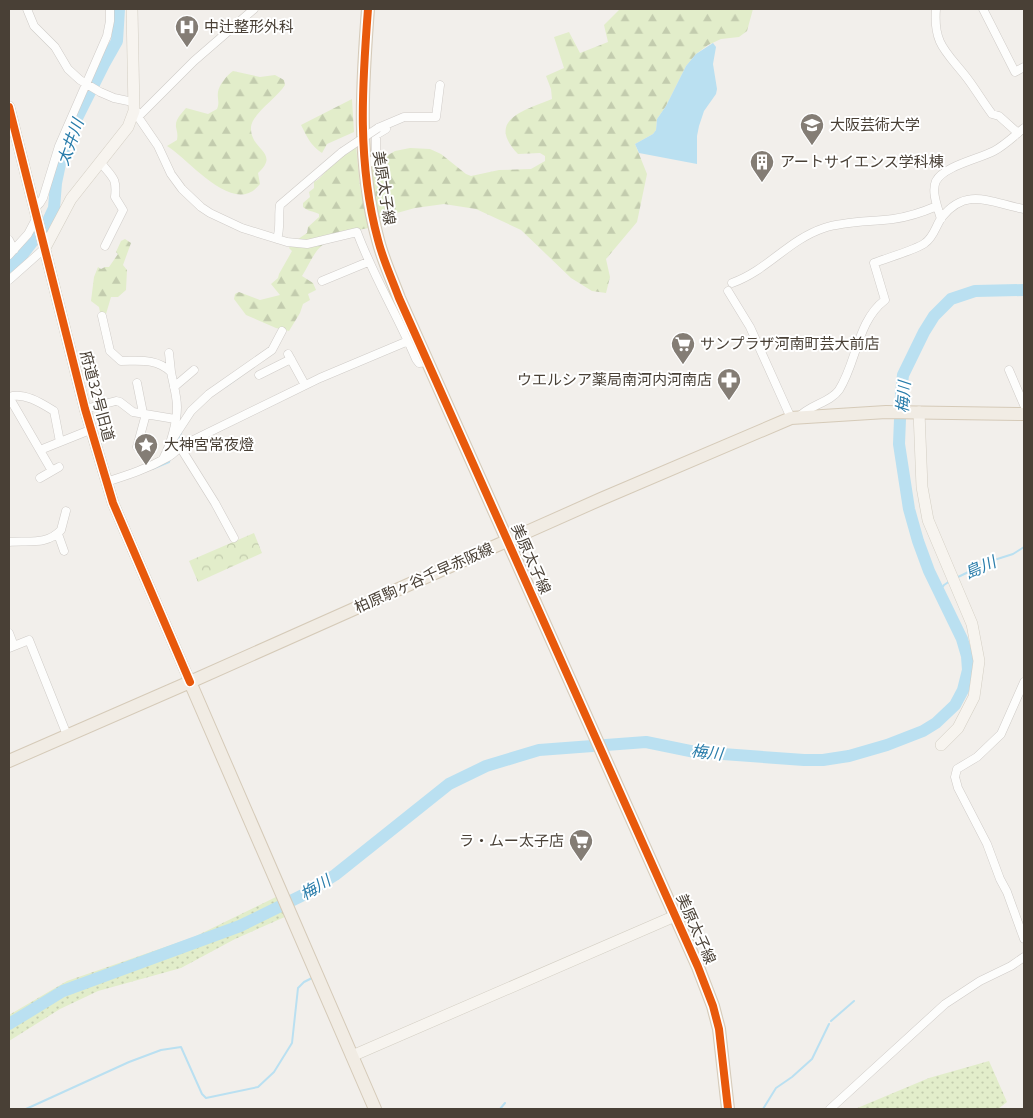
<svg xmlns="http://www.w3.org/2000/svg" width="1033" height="1118" viewBox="0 0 1033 1118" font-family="'Nunito Sans','Noto Sans JP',sans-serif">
  <defs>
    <pattern id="grass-dots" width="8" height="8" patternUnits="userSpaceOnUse" patternTransform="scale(1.25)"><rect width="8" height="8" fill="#e2edca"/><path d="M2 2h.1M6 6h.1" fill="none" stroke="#c3ccae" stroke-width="1.8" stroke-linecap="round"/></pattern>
    <pattern id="forest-firs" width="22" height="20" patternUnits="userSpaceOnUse" patternTransform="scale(1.25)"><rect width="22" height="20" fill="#e2edca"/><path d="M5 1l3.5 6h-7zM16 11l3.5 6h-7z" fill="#c3ccae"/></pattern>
    <pattern id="park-crowns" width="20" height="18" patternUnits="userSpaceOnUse" patternTransform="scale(1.25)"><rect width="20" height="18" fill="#e2edca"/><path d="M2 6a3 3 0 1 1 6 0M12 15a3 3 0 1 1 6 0" fill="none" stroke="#c3ccae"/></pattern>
  </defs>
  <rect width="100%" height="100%" fill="#f2efeb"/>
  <!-- grass -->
  <path fill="url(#grass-dots)" d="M278 896 287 916 235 939 181 968 98 991 60 1009 9 1041V1015L67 981 194 937Z
    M989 1061 1007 1102 998 1109H855L929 1078Z"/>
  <!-- forest -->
  <path fill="url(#forest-firs)" d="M620 9H753L747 31 739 37 721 39 708 45 696 54 686 66 666 106 657 119 656 130 653 134 635 144 647 174 637 222 606 259 610 277 606 293 592 291 571 278 521 230 476 209 444 204 415 208 386 216 376 220 371 165 395 151 410 148 430 149 441 154 466 174 471 176 499 170 531 169 545 161V156L540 153 518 154C485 120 525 110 552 99L551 89 546 76 564 68 554 37 569 32 580 53 608 42 604 25Z
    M233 71 260 77 275 75 284 80 285 85C278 97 252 114 251 127 250 151 281 152 258 173L260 184C234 218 189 159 167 146L177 140C178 134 177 132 176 127 175 119 182 113 186 108L208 114 217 109C220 102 217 99 218 92 219 85 227 75 233 71Z
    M352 99 354 132 327 144 322 153C311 146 307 137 301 125Z
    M356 146 360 187 369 228C351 231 327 237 316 252 311 259 307 268 302 276L313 283 316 290 308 294 310 300 303 304 300 313 289 331 276 328 246 315 234 299 235 294 239 292 260 300 280 295 271 284 278 278 279 274 292 251 289 248 291 244 307 233 308 227 319 217V214C313 211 307 211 303 207V203L310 197 309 192 314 188V182C321 179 326 170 332 164 339 158 348 152 356 146Z
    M125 239 131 243 123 265 127 270 126 290 118 297H111L106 314 100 312 99 307 91 301 94 277 98 267 101 269 105 267H109L118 254 116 252 121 241Z"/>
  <!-- park -->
  <path fill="url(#park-crowns)" d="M254 533 262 553 198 582 189 561Z"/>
  <!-- water -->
  <path fill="#bae0f1" d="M713 43 716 47 713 64 717 89 716 94 704 111 699 126 697 136V164L639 153 635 144 653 134 656 130 657 119 666 106 686 66 696 54Z"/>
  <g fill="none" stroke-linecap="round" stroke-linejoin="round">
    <!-- stream -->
    <path stroke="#bae0f1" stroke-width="2" d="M225 387 239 377
      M173 449 181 433
      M152 469 169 462 170 458
      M956 578 991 561 1013 554 1024 547
      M939 591 944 585 950 581
      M831 1021 854 1001
      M26 1109 129 1062 161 1050 181 1047 202 1094 206 1098 258 1087 274 1072 292 1043 298 988 304 982 312 978
      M500 1109 505 1103
      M763 1109 776 1088 792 1077 812 1059 829 1024"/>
    <!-- river -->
    <path stroke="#bae0f1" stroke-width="12" d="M9 267 19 259 47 223 54 208 56 183 61 159 70 132 104 64 117 41 119 9
      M9 1024 63 991 240 926 303 895 335 875 449 784 486 766 539 750 646 742 695 752 804 760H823L849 756 887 745 923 731 936 723 955 705 963 690 968 670 967 656 962 639 929 571 918 541 909 509 899 444 901 394 903 375 924 332 934 316 951 299 975 291 1024 290"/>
    <!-- street casing -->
    <g stroke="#cfcbc7" stroke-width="9">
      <path id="street" d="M27 9 34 26 55 47 68 69 80 80 100 92 114 98 133 102
        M936 9C933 45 947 52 967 78 976 90 983 102 992 114L999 116 1018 133
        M983 9 1015 72 1024 67
        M134 111 158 146 171 174 182 189 201 207 210 213 242 228 287 242 307 244 357 232C373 276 398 316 416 359L419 363 428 362
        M134 111 141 114 194 61 254 9
        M378 128 404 117H436L440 85
        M101 163C113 178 117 178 115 197L123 210 105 246
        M365 166 376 158V135L386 129
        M35 208 40 203 43 198 59 146 107 36 110 21V9
        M941 219C938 208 931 192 936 181 944 166 979 159 994 151 1005 145 1014 136 1024 128
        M277 239C281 227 278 217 280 205L342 152
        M9 240 14 250
        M9 255 28 234 37 217
        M9 280 45 248
        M322 281 368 262
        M732 283C768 270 788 240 824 228 846 221 870 222 893 219 908 217 923 212 937 206
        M728 291 750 327 791 418
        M102 316 110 351 121 361C140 361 156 358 171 372 173 383 177 396 177 407 177 422 171 444 164 457
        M169 353 171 372
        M288 354 305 385
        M1009 370 1024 405
        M259 375 291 359
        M137 383 143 413
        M174 387 194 370
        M9 397 52 471
        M9 397C24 392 41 403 54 411L60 442
        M85 409 116 401 120 402 133 412 175 419
        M798 418C808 405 830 403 839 390 857 362 857 321 885 300L874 263C886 258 916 250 925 243 934 237 936 225 942 217 967 186 991 203 1024 209
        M174 437 191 411 209 394 272 350 282 331
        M137 447 146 414
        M180 447 215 503 234 538
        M40 450 90 430
        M40 478 59 467
        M106 482C128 475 147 469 168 457 173 455 178 448 183 445L320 378 408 341
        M58 534 64 551
        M9 542C28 540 46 546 61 530L66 511
        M9 633 14 646
        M9 648 29 640 67 735
        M1024 682 1001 734 977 757 957 769 955 777 958 788 987 844 1000 879 1007 892 1024 939
        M830 1109 945 1004 980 981 1011 966 1024 957"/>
    </g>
    <!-- secondary casing -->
    <g stroke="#d3cec3" stroke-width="12">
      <path id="secondary" d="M9 107 85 409 113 503 190 682
        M45 248 71 199 128 127 134 111 132 9
        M919 412 922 487 928 520 972 624 979 661 974 697 958 728 941 745
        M352 1056 675 916"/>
    </g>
    <!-- primary casing -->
    <g stroke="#d5cab8" stroke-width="14">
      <path id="primary" d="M368 9C362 87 357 163 378 240 383 260 392 279 399 298L698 967 713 1006 719 1029 728 1109
        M190 682 375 1109
        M9 761 190 682 601 499 791 418 886 412 1024 414"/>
    </g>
    <!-- street -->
    <use href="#street" stroke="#fdfdfc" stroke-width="8"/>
    <!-- secondary -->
    <use href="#secondary" stroke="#f7f4ef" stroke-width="11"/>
    <!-- primary -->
    <use href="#primary" stroke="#f1ece4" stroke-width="12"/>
    <!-- street-bridge casing -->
    <g stroke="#cfcbc7" stroke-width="9" stroke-linecap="butt">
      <path id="street-bridge" d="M342 152 378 128"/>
    </g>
    <!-- street-bridge -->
    <use href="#street-bridge" stroke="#fdfdfc" stroke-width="8"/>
    <!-- cycleway casing -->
    <g stroke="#fff" stroke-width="11">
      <path id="cycleway" d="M368 9C362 87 357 163 378 240 383 260 392 279 399 298L698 967 713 1006 719 1029 728 1109
        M9 107 85 409 113 503 190 682"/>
    </g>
    <!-- cycleway -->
    <use href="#cycleway" stroke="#e8590c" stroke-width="8"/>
  </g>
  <!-- icons -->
  <defs>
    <g id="hospital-pin" transform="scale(1.25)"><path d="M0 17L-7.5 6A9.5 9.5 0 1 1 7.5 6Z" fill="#847d75" stroke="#fff"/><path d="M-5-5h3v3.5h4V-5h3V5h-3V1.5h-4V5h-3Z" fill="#fff"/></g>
    <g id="university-pin" transform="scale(1.25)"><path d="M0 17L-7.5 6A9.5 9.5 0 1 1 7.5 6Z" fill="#847d75" stroke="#fff"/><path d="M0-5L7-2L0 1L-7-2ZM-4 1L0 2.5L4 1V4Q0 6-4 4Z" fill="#fff"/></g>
    <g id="building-pin" transform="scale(1.25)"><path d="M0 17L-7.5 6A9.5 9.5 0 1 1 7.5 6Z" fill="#847d75" stroke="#fff"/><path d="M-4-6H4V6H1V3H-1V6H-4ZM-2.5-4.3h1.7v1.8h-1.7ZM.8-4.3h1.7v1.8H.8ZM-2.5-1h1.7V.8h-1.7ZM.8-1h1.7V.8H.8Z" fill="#fff"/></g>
    <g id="supermarket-pin" transform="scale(1.25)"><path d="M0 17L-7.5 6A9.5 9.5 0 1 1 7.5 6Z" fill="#847d75" stroke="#fff"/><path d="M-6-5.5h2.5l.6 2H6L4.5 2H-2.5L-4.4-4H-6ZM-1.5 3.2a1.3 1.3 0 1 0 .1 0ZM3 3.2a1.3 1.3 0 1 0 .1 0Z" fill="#fff"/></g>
    <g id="pharmacy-pin" transform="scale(1.25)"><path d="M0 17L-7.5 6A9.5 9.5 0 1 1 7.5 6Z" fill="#847d75" stroke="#fff"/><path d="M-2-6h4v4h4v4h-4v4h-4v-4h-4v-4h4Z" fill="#fff"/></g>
    <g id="sight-pin" transform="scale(1.25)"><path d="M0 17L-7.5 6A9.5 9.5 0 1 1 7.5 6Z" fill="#847d75" stroke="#fff"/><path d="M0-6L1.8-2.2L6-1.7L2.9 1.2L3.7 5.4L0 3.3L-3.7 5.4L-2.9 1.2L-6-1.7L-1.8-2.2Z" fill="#fff"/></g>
  </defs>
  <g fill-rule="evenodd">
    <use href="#hospital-pin" x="187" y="27"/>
    <use href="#university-pin" x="812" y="125"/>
    <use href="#building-pin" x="762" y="162"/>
    <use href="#supermarket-pin" x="683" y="344"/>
    <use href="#pharmacy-pin" x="729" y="380"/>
    <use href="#sight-pin" x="146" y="445"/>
    <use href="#supermarket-pin" x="581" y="841"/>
  </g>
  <g text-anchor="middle" stroke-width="4" stroke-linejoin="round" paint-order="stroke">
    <!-- poi labels -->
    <g font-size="15" fill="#494036" stroke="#fff" text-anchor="start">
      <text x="204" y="32">中辻整形外科</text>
      <text x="830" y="130">大阪芸術大学</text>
      <text x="780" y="167">アートサイエンス学科棟</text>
      <text x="700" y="349">サンプラザ河南町芸大前店</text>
      <text x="712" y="385" text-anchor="end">ウエルシア薬局南河内河南店</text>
      <text x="164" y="450">大神宮常夜燈</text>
      <text x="564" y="846" text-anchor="end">ラ・ムー太子店</text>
    </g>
    <!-- street labels -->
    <g font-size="15" fill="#494036" stroke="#fff">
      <text transform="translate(384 188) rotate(81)" y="5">美原太子線</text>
      <text transform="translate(97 396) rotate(75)" y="5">府道32号旧道</text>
      <text transform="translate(531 559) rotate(66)" y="5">美原太子線</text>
      <text transform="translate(424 578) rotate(-24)" y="5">柏原駒ヶ谷千早赤阪線</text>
      <text transform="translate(696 929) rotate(66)" y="5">美原太子線</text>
    </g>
    <!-- water labels -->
    <g font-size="16" font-style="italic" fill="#287caa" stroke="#fff">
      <text transform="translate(70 142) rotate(-70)" y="6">太井川</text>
      <text transform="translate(903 397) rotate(-86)" y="6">梅川</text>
      <text transform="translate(980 567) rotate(-24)" y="6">島川</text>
      <text transform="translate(707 752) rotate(6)" y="6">梅川</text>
      <text transform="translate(315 887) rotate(-31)" y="6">梅川</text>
    </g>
  </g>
  <!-- border -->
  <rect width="1033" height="1118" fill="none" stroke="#494036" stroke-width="20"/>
</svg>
